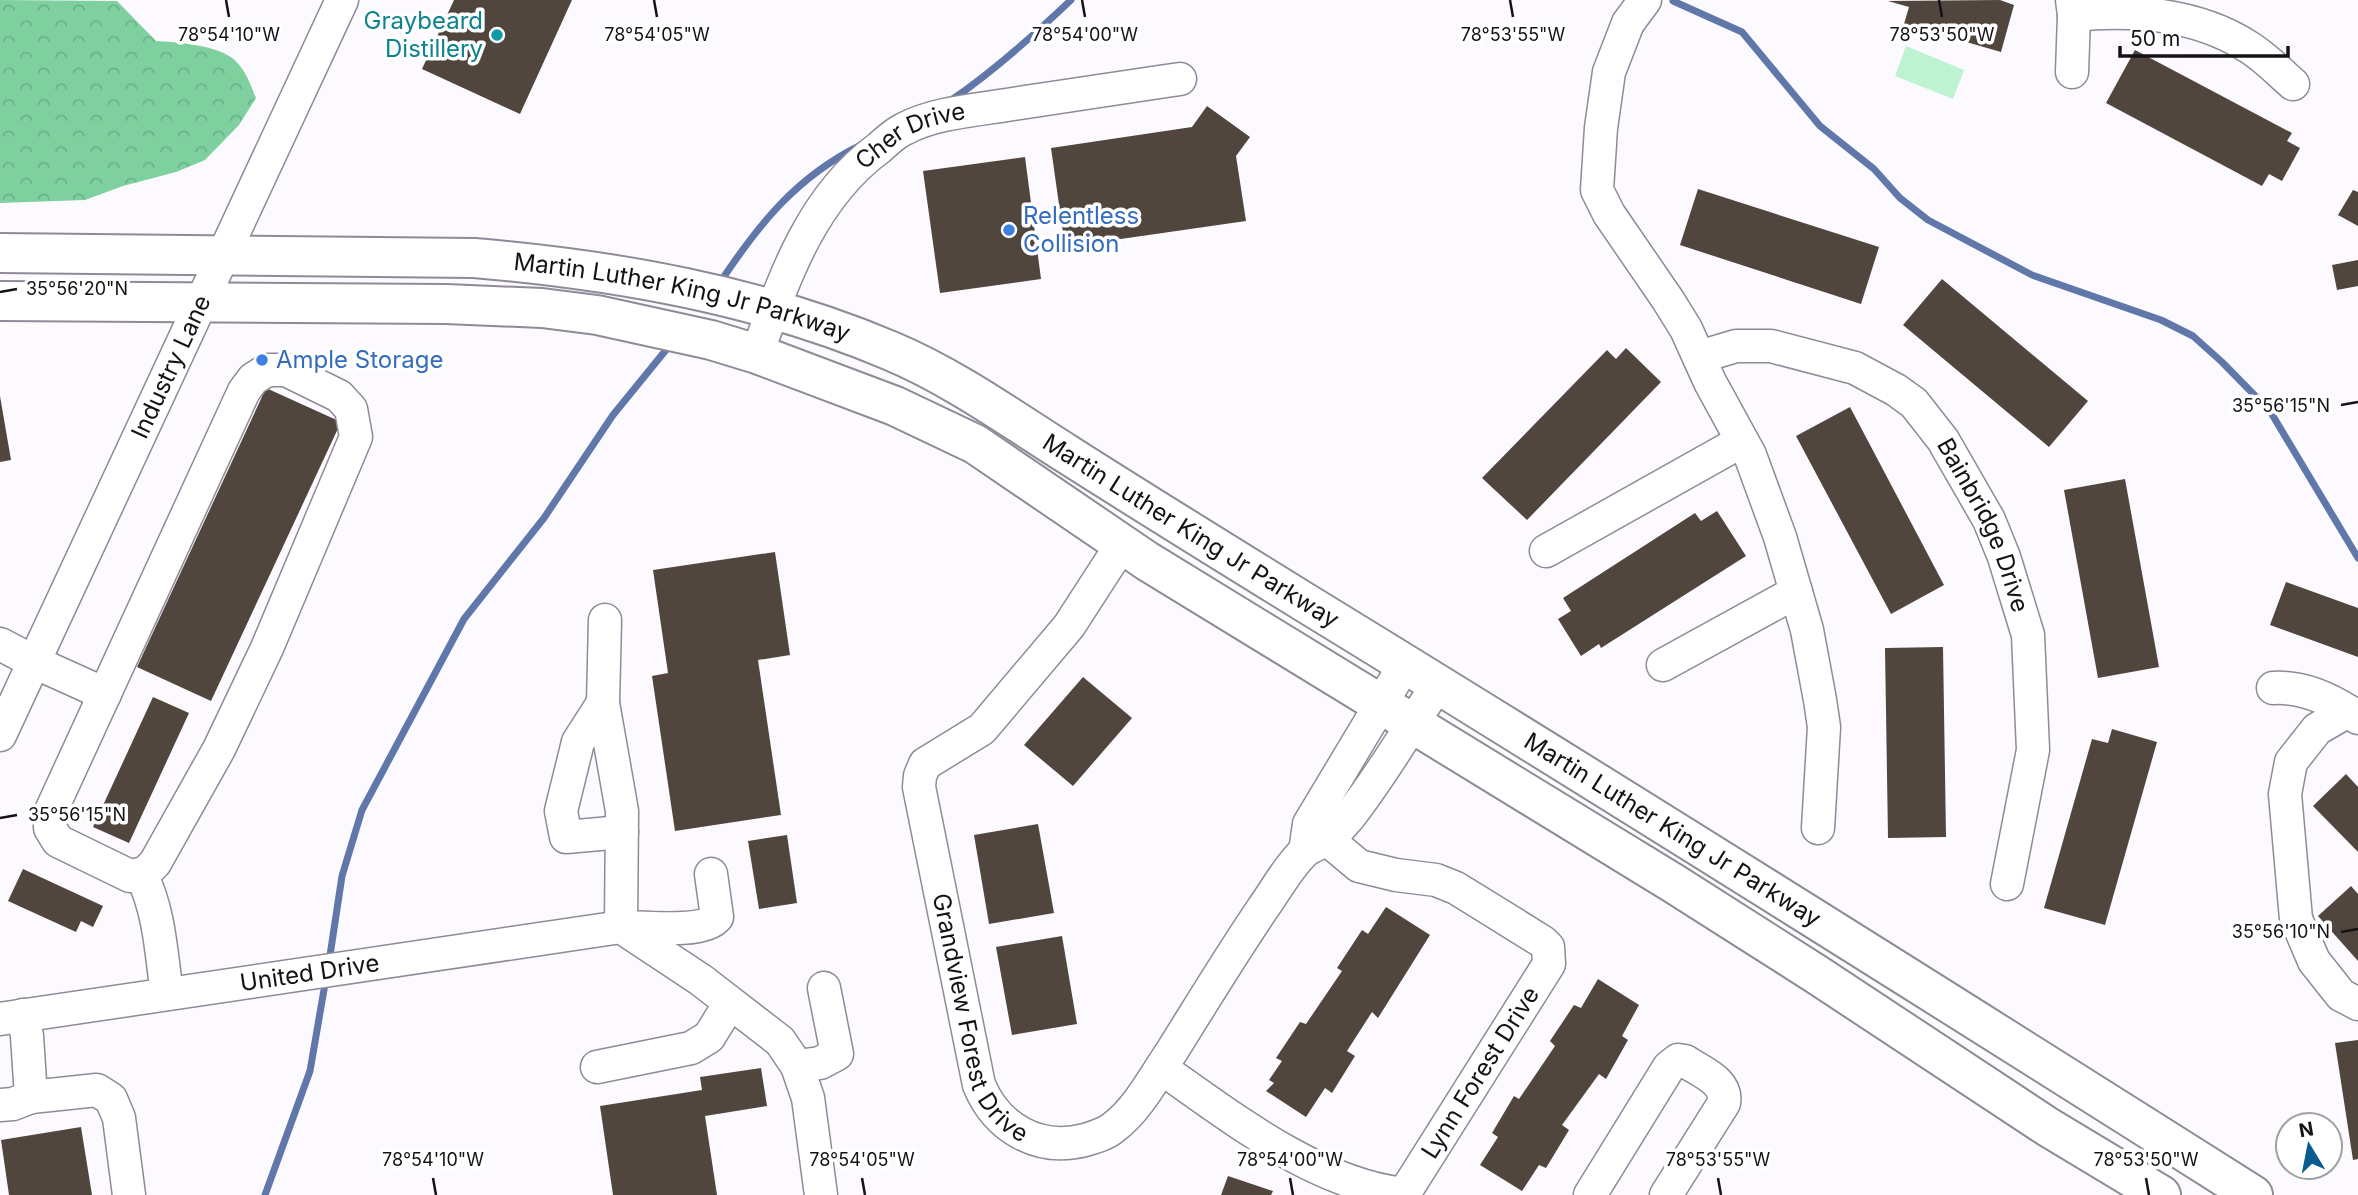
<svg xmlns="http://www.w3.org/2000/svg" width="2358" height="1195" viewBox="0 0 2358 1195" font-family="Inter,sans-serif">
  <defs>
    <pattern id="forest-crowns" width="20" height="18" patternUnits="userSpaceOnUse" patternTransform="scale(1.75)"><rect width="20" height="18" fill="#7ed19f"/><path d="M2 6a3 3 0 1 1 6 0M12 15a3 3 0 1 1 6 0" fill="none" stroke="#6cb288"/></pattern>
  </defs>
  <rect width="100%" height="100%" fill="#fcf9ff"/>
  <!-- forest -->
  <path fill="url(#forest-crowns)" d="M0 0 117 1 156 41C176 42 212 45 229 56 244 65 250 83 256 98L239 125 205 160 176 172 123 186 85 200 0 203Z"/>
  <!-- pitch -->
  <path fill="#bef3d1" d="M1906 46 1964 70 1953 99 1895 76Z"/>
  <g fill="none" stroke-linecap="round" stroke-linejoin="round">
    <!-- stream -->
    <path stroke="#5f77a9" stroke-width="7" d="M1673 1 1742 32 1820 126 1874 169 1900 198 1928 220 2032 275 2161 320 2193 336 2222 362 2270 411 2358 558
      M950 101C994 71 1032 37 1071 0
      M719 284C758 225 796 177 861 145
      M329 962 342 876 362 810 464 619 544 518 613 415 670 345
      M265 1195 310 1071 326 978"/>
  </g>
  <!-- building -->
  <path fill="#50463d" d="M454 0H572L520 114 422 69Z
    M2000 0 2014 5 2001 52 1904 24 1909 7 1888 1Z
    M2135 50 2292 133 2287 141 2300 148 2282 181 2269 174 2262 186 2106 103Z
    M1207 106 1250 137 1236 156 1246 221 1065 247 1051 148 1192 127Z
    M1025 157 1041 279 940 293 923 171Z
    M1698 189 1879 247 1861 304 1680 245Z
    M2353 190 2358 192V226L2338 215Z
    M2358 260V286L2337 290 2332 265Z
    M1942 279 2088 401 2049 447 1903 325Z
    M1626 348 1661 382 1527 520 1482 478 1607 350 1616 359Z
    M266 388 341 422 211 701 137 667Z
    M0 396 11 460 0 462Z
    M1850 407 1944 585 1891 614 1796 436Z
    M2125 479 2159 667 2098 678 2064 490Z
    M1717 511 1746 556 1601 648 1599 644 1581 656 1558 619 1571 611 1563 598 1695 513 1701 521Z
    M775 552 790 655 758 660 781 815 675 831 652 676 668 673 653 570Z
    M2286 582 2358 608V657L2270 625Z
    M1943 647 1946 837 1888 838 1885 648Z
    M1083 677 1132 718 1073 786 1024 745Z
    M153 697 189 713 129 843 93 827Z
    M2112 729 2157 742 2105 925 2044 908 2092 739 2108 743Z
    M2346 774 2358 787V852L2313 806Z
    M1038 824 1054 913 989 924 974 835Z
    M787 835 797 903 759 909 748 841Z
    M23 869 103 906 93 927 81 921 76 932 8 901Z
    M2351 886 2358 894V961L2318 916Z
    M1386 907 1430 935 1378 1018 1372 1012 1347 1051 1355 1056 1332 1093 1325 1088 1306 1117 1266 1091 1274 1083 1269 1080 1282 1061 1276 1058 1300 1022 1306 1024 1342 971 1337 968 1362 930 1368 934Z
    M1062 936 1077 1024 1012 1035 996 947Z
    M1598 979 1639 1005 1622 1036 1628 1040 1606 1079 1599 1074 1562 1125 1569 1130 1546 1168 1539 1165 1522 1191 1480 1165 1498 1137 1492 1133 1514 1096 1519 1099 1555 1046 1550 1041 1574 1005 1581 1008Z
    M2358 1040V1159L2353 1160 2335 1043Z
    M761 1068 767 1106 705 1116 717 1195H613L600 1106 702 1090 700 1077Z
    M81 1127 92 1195H9L1 1140Z
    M1228 1176 1273 1191 1271 1195H1221Z"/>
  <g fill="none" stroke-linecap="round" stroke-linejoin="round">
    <!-- minor casing -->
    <g stroke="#8f8a97" stroke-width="35">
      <g id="minor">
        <path d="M1645 0 1628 23 1609 72 1601 128 1597 190 1609 214 1668 300 1686 329 1710 382 1750 455 1780 537 1807 630 1820 700 1824 727 1818 828"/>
        <path d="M2072 0 2074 15 2072 72"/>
        <path d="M2074 15C2132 9 2197 14 2247 46 2264 56 2278 71 2293 84"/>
        <path id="s1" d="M757 354C784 278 811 198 879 148 887 141 895 133 904 129 936 112 978 110 1013 104 1068 96 1124 87 1180 79"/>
        <path id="s2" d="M1699 357 1736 346H1771L1855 368 1896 390 1914 403 1943 440 1989 520 2004 557 2028 635 2033 750 2007 884"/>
        <path d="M267 370H286L339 396 351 409 356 437 267 648 219 749 155 863 145 873 130 876 58 841 50 828V813L244 391 253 379Z"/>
        <path id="s3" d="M1122 544 1069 626 982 729 925 764 920 776 919 787 979 1085C997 1128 1038 1152 1085 1140 1095 1137 1106 1134 1114 1127 1138 1109 1155 1076 1172 1051 1202 1003 1231 955 1263 908 1276 890 1288 867 1304 852 1310 846 1320 844 1327 839 1335 834 1343 824 1349 817 1382 775 1409 728 1438 684"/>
        <path d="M1546 551 1742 441"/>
        <path d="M605 620 603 703 622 811 621 927"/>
        <path d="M0 644 34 662 105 694"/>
        <path d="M1663 665 1796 592"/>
        <path d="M2273 688C2305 686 2333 700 2358 718"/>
        <path d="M603 703 578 742 561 811 566 837 622 832"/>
        <path d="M2348 711 2317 729 2291 762 2285 794 2296 919 2314 961 2341 995 2358 1004"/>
        <path id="s4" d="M0 735 342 0"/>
        <path d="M1306 845 1309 824 1405 664"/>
        <path d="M141 874C160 912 161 953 167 994"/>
        <path d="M621 927 701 980 780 1041 797 1066 808 1098 821 1195"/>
        <path id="s5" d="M0 1019 621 927C642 927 704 934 717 917L711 874"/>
        <path d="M797 1066 820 1063 837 1054 824 988"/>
        <path d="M597 1067 691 1048 709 1037 730 1003"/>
        <path id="s6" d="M1161 1068C1231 1117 1316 1184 1404 1194L1549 964 1548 947 1543 942 1456 888 1436 880 1396 875 1359 866 1310 825"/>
        <path d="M31 1097 97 1090 111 1099 119 1118 129 1195"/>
        <path d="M0 1105 13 1104 31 1097 27 1036 23 1015"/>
        <path d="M1590 1195 1669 1067 1678 1060 1685 1061C1701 1072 1728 1081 1724 1103L1666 1195"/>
      </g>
    </g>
    <!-- major casing -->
    <g stroke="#8f8a97" stroke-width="42">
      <g id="major">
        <path id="s7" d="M0 253 474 258C616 270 759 295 891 351 953 377 1010 418 1067 454 1147 505 1228 555 1309 605 1626 799 1940 997 2253 1195"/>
        <path d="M0 301 446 304 542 308 597 315 711 340 757 354 895 406 975 444 1147 561 1673 883 1816 974 2048 1127 2161 1195"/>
      </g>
    </g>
    <!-- minor -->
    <use href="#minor" stroke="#fff" stroke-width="32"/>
    <!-- major -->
    <use href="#major" stroke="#fff" stroke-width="38"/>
  </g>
  <!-- ticks -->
  <path fill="none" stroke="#141217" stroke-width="2.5" d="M226 0 229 17M654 0 657 17M1082 0 1085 17M1510 0 1513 17M1939 0 1942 17M0 292 17 289M2341 405 2358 402M0 818 17 815M2341 932 2358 929M433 1178 436 1195M862 1178 865 1195M1290 1178 1293 1195M1718 1178 1721 1195M2146 1178 2149 1195"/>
  <!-- markers -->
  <circle fill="#0f9aa8" stroke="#fff" stroke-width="2.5" cx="497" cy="35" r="7"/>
  <g fill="#3f7fe0" stroke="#fff" stroke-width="2.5">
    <circle cx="1009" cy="230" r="7"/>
    <circle cx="262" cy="360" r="7"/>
  </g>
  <g text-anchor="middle" stroke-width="7" stroke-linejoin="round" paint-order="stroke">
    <!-- culture labels -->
    <g font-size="24" fill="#0d838f" stroke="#fff" text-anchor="end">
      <text x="483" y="29">Graybeard<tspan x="483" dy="28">Distillery</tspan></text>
    </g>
    <!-- street labels -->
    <g font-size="24" fill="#141217" stroke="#fff">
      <text dy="8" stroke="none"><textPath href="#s1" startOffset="278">Cher Drive</textPath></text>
      <text dy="8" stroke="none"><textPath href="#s7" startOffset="686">Martin Luther King Jr Parkway</textPath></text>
      <text dy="8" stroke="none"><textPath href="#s4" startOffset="406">Industry Lane</textPath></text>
      <text dy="8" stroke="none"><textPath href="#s2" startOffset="371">Bainbridge Drive</textPath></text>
      <text dy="8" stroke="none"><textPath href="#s7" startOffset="1253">Martin Luther King Jr Parkway</textPath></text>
      <text dy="8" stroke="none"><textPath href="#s7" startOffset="1820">Martin Luther King Jr Parkway</textPath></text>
      <text dy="8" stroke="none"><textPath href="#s5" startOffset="313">United Drive</textPath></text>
      <text dy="8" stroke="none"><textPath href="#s3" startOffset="565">Grandview Forest Drive</textPath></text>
      <text dy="8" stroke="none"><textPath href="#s6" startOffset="420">Lynn Forest Drive</textPath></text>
    </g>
    <!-- shop labels -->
    <g font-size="24" fill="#366cbe" stroke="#fff" text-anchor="start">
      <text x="1023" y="224">Relentless<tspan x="1023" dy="28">Collision</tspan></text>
      <text x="276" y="368">Ample Storage</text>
    </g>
  </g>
  <g font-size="18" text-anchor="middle" fill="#141217" stroke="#fff" stroke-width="7" stroke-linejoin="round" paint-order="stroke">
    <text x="229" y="41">78°54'10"W</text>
    <text x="657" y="41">78°54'05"W</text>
    <text x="1085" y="41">78°54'00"W</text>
    <text x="1513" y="41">78°53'55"W</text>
    <text x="1942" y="41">78°53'50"W</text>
    <text x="77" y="295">35°56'20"N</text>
    <text x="2281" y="412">35°56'15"N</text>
    <text x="77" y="821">35°56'15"N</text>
    <text x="2281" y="938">35°56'10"N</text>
    <text x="433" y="1166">78°54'10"W</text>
    <text x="862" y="1166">78°54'05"W</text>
    <text x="1290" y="1166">78°54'00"W</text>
    <text x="1718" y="1166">78°53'55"W</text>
    <text x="2146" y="1166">78°53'50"W</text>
  </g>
  <!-- north arrow -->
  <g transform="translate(2309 1146) rotate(350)"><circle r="33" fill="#ffffff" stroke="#a1a0a2" stroke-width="2"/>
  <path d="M0-5L12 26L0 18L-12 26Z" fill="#0a5b8e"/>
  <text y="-10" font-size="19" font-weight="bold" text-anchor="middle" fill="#141217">N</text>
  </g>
  <!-- scale -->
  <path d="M2120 46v10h168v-10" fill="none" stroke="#141217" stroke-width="3.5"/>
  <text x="2130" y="46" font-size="21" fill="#141217" stroke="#ffffff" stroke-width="5" paint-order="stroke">50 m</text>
</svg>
